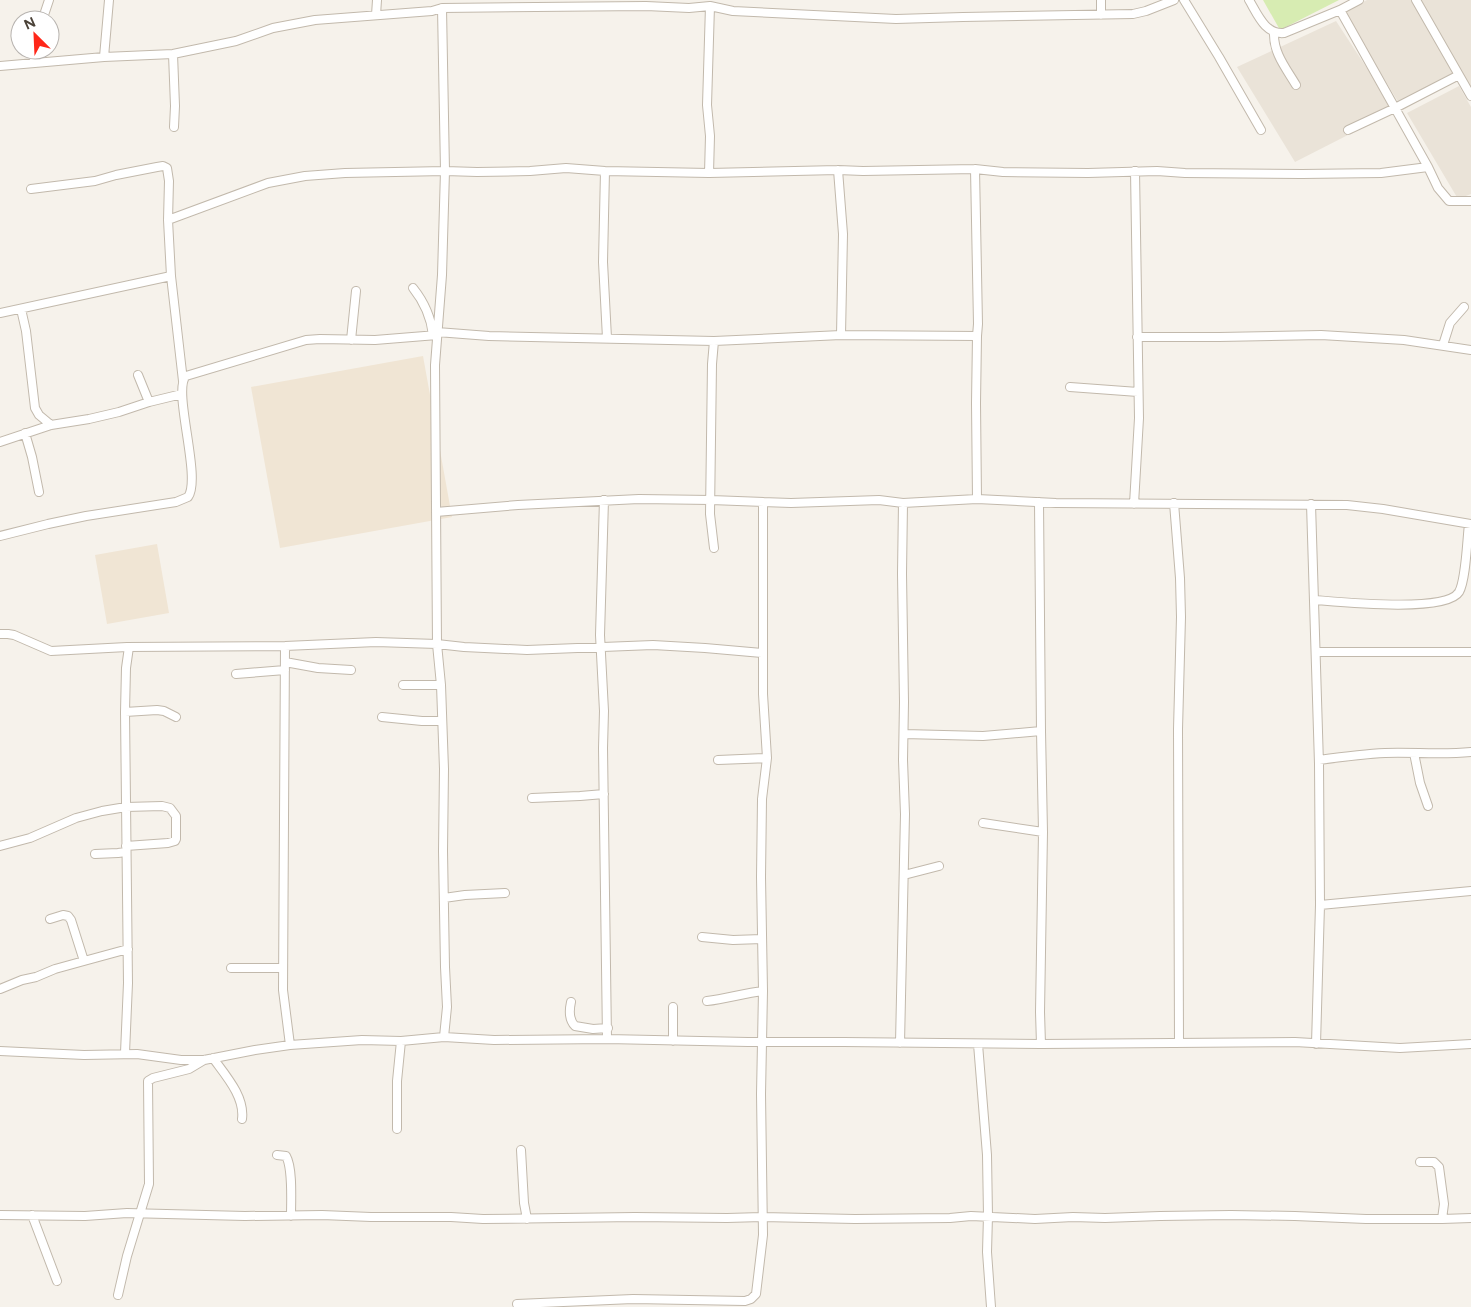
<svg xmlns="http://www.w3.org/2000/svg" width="1471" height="1307" viewBox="0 0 1471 1307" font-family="Figtree,sans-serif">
  <rect width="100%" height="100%" fill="#f6f2eb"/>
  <!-- residential -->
  <path fill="#eae3d8" d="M1367 0H1413L1459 79 1403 110 1344 12Z
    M1421 0H1471V88Z
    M1336 21 1395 111 1295 162 1237 67Z
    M1459 86 1471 107V194L1458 199 1407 113Z"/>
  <!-- education -->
  <path fill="#f0e5d4" d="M423 356 452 517 280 548 251 387Z
    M157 544 169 613 107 624 95 555Z"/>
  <!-- green -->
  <path fill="#d7ecb2" d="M1263 0H1339L1280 30Z"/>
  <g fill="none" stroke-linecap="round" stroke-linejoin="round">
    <!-- street casing -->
    <g stroke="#c2b9ac" stroke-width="10">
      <path id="street" d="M1101 0V15
        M1184 0 1219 57 1261 130
        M1249 0C1257 13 1265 35 1284 33L1340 10 1359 0
        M1416 0 1471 96
        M442 8 445 171 442 275 435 365 437 644 441 685 444 769 443 851 445 967 447 1007 444 1037
        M1340 10 1428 167 1438 188 1449 201H1471
        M376 15 377 0
        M44 20V15L49 0
        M1274 32C1273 53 1286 68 1296 85
        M50 36V37
        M173 54 175 106 174 127
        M104 57 109 0
        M32 63 45 50
        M0 66 104 57 173 54 236 41 273 28 315 20 432 11 442 8 646 6 689 8 710 6 733 11 896 19 963 17 1133 14 1146 11 1174 0
        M1348 130 1395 108 1459 75
        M975 169 978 324 977 336 976 403 977 499
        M838 170 843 234 841 335
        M605 171 603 262 607 338
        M709 173 710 136 707 105 710 6
        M31 189 95 181 116 175 157 167 163 166 167 168 169 181 168 220 171 276 183 381
        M168 220 268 183 305 176 345 173 445 171 477 172 530 171 566 168 605 171 709 173 838 170 863 171 975 169 1003 172 1088 173 1157 171 1185 173 1302 174 1381 173 1428 167
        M413 288C425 303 431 317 433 335
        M21 309 26 331 35 408 39 415 51 425
        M0 313 171 276
        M437 332 489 336 714 341 841 335 977 336
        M1137 337H1219L1321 335 1404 340 1471 350
        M351 340 356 291
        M714 341 712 364 710 514 714 548
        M1443 345 1450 323 1464 307
        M138 375 149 402
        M1070 387 1138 392
        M25 433 32 457 39 492
        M0 442 51 425 89 419 119 412 149 402 182 394
        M604 500 600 635 604 711 603 748 607 1039
        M1039 502 1041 731 1043 832 1040 1012 1041 1044
        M1174 503 1180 578 1181 617 1178 729 1179 1043
        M1134 504 1139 418 1135 171
        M1311 504 1319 764 1320 905 1316 1044
        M436 512 518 505 639 499 711 500 791 503 879 500 903 503 977 499 1056 503 1347 505 1383 509 1471 524
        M0 536 48 524 86 516 176 502 188 497C202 478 172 390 186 376L306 340 320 339 375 340 437 335
        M1315 600C1340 602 1446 613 1459 592 1466 580 1467 540 1469 524
        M0 634H8L14 635 51 651 127 647 285 646 376 642 437 644 464 647 527 650 653 645 705 648 762 653
        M285 646 283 990 290 1045
        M1316 652H1471
        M285 662 318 668 351 670
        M236 674 285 670
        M403 685H441
        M125 712 157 710 164 711 176 717
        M382 717 422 721H442
        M904 734 983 736 1041 731
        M1414 753 1420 783 1428 806
        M718 760 767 758
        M1319 760C1341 757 1363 754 1385 753 1414 752 1442 755 1471 752
        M532 798 580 796 604 794
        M983 823 1043 832
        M0 846 30 838 76 818 102 811 126 807 162 806 170 808 176 816V839L175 841 168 843 126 846
        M95 854 118 853 126 852
        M904 875 939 866
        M444 898 465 895 505 893
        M1320 905 1471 891
        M50 919 63 915 68 916 71 920 84 961 128 949
        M702 937 733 940 762 939
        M231 968H283
        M0 989 22 980 36 977 55 969 84 961
        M707 1001C726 999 744 993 763 991
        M571 1002C569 1011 569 1020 575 1026L593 1029 608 1028
        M673 1041V1007
        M900 1043 905 814 903 760 904 702 902 574 903 503
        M978 1044 987 1155 988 1216 987 1252 991 1307
        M0 1051 84 1055 137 1054 181 1060H204L255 1050 290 1045 362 1040 401 1041 444 1037 494 1040 607 1039 748 1042H843L1041 1044 1295 1042 1400 1048 1471 1044
        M125 1053 128 983 125 712 126 668 129 647
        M213 1058C226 1076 245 1097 242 1119
        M397 1129V1081L401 1041
        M521 1150 524 1203 527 1219
        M277 1155 286 1156C293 1168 291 1201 291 1216
        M1420 1162H1434L1439 1167 1444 1204 1442 1219
        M0 1215 85 1216 127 1213 245 1216 322 1215 371 1217H451L483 1219 635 1217 727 1218 762 1217 855 1219 950 1218 971 1216 1035 1219 1073 1217 1105 1218 1160 1216 1231 1215 1295 1216 1366 1219H1442L1471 1218
        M32 1215 57 1281
        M118 1295 127 1256 149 1184 148 1081 153 1078 189 1069 204 1060
        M517 1304 633 1299 745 1301 751 1299 756 1294 763 1235 761 1094 763 991 761 877 762 799 767 758 763 694V502"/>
    </g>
    <!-- street -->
    <use href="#street" stroke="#fff" stroke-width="8"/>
  </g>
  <!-- north arrow -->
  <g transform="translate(35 35) rotate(336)"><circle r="24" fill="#ffffff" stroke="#b7b3af"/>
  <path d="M0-4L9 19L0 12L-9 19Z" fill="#ff2719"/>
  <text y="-8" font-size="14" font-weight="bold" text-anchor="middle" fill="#4b4238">N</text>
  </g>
</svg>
